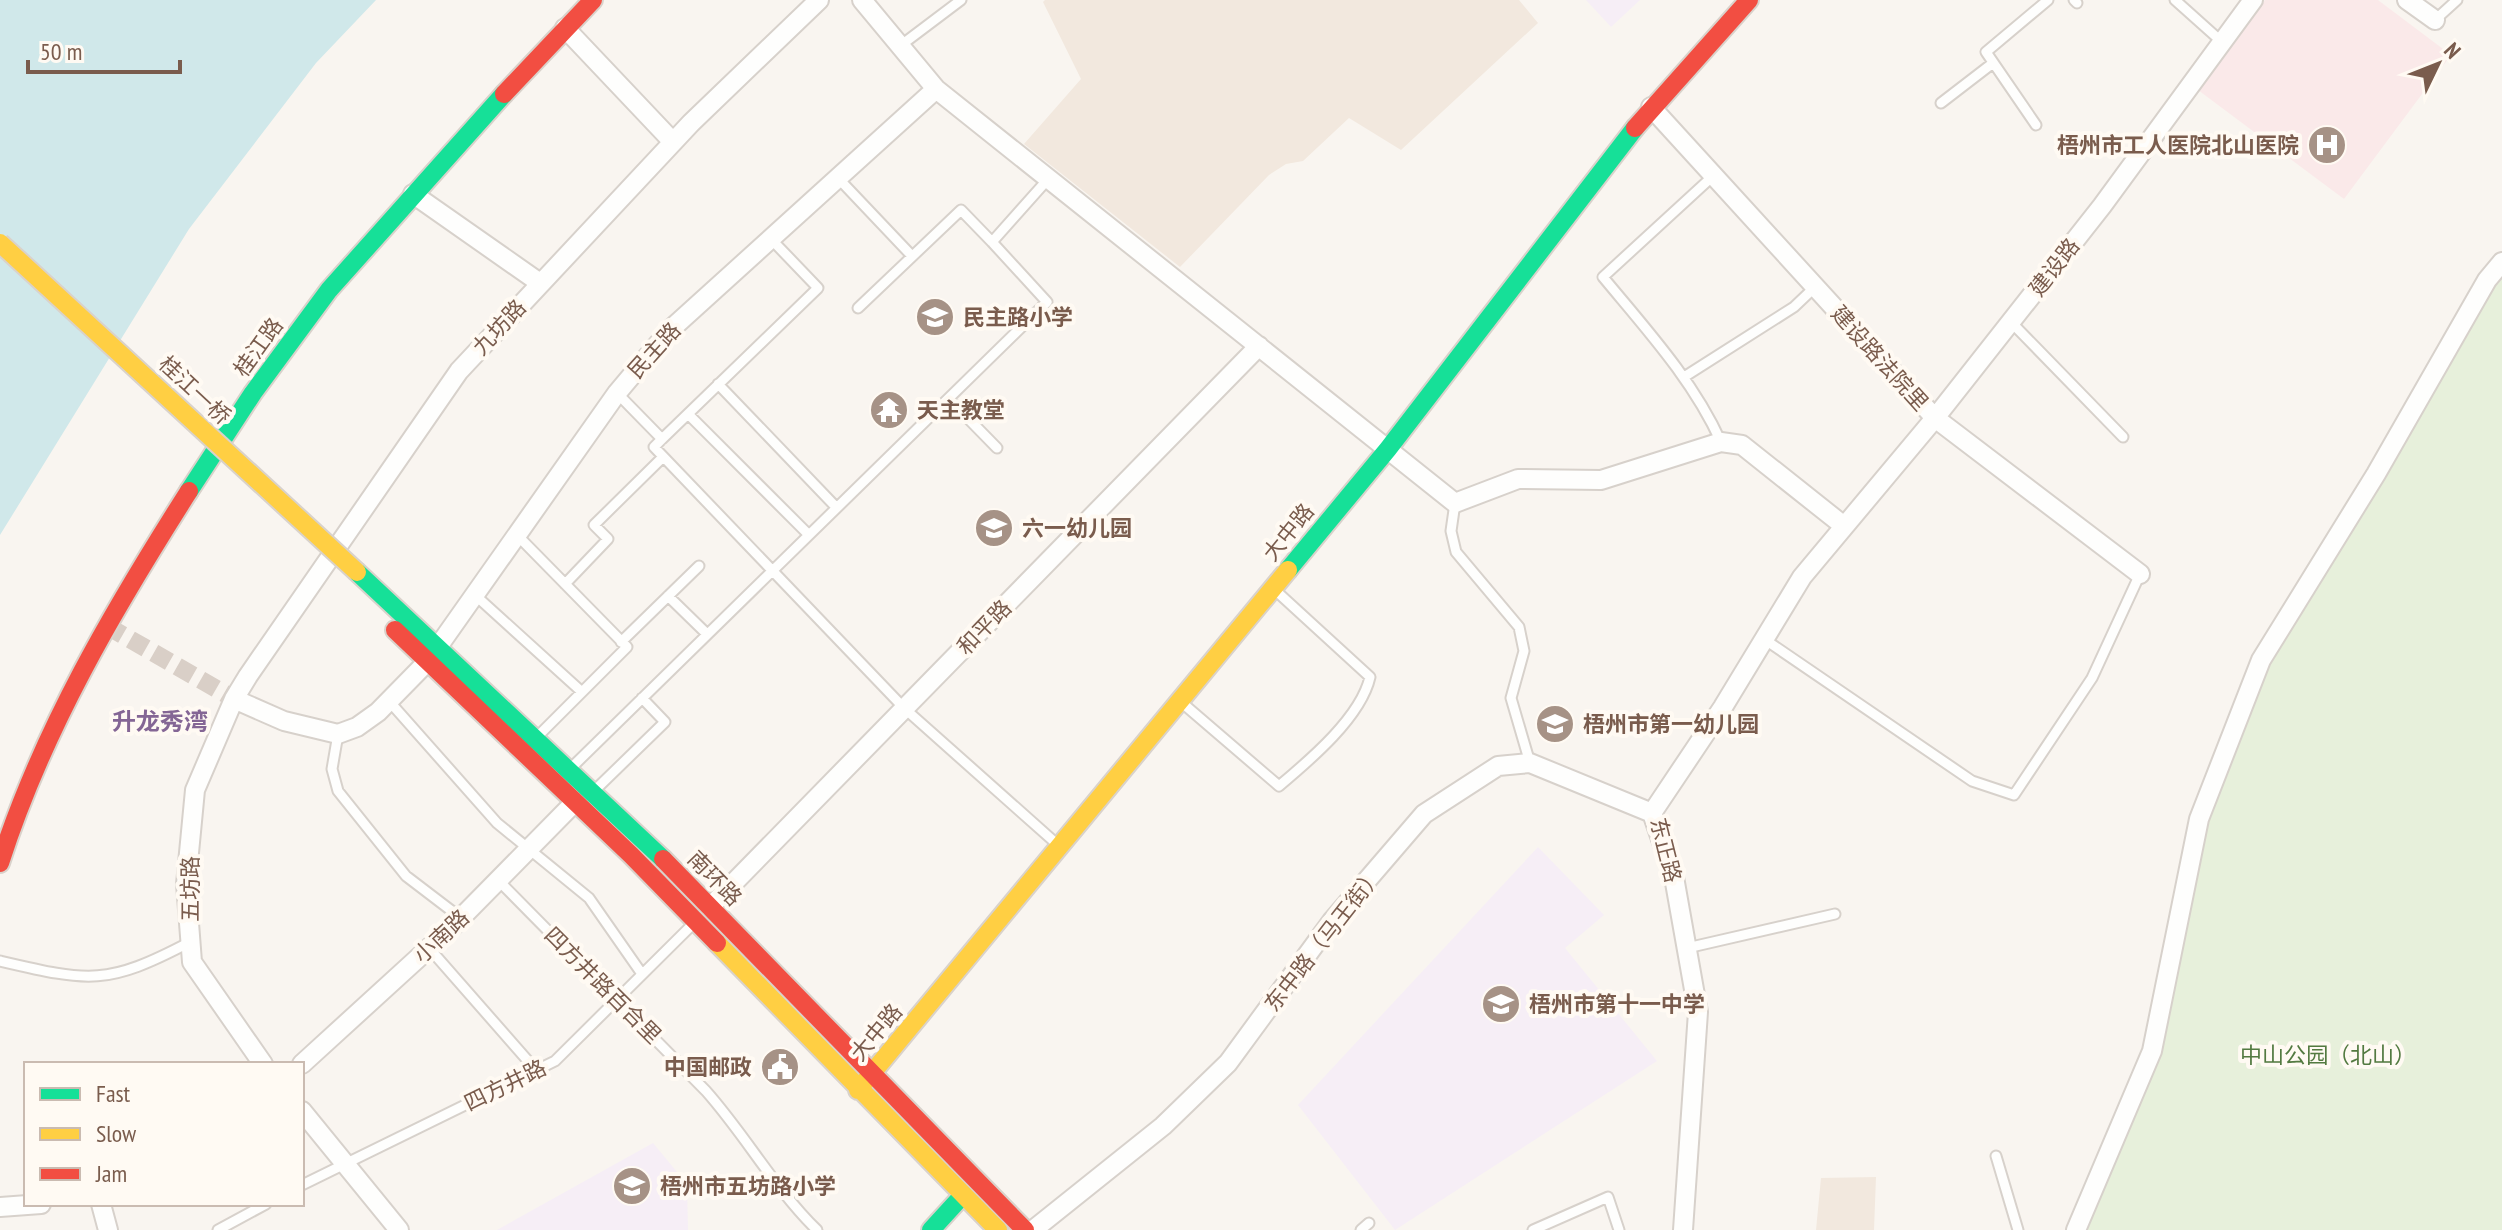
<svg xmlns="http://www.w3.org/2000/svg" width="2502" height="1230" viewBox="0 0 2502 1230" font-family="'PT Sans Narrow','Noto Sans SC',sans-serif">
  <rect width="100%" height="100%" fill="#f9f5f0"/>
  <!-- residential -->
  <path fill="#f2e8de" d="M1045 0H1519L1538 23 1401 150 1349 118 1303 161 1286 164 1269 175 1180 267 1024 144 1081 79 1043 2Z
    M1876 1177 1874 1230H1816L1821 1178Z"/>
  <!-- education -->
  <path fill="#f6eef6" d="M1586 0H1640L1611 27Z
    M1538 847 1604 915 1565 948 1657 1061 1395 1230 1298 1105Z
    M653 1143 687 1184 688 1230H497Z"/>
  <!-- medical -->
  <path fill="#fae9e9" d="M2265 0H2378L2451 55 2344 199 2198 90Z"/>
  <!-- green -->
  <path fill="#e7f0db" d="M2502 262V1230H2076L2152 1051 2199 819 2261 660Z"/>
  <!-- water -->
  <path fill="#d0e8ea" d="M0 0H376L316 63 189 229 0 535Z"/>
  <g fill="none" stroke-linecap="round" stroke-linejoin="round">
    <!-- street-tunnel -->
    <path stroke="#d9cfc7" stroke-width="18" stroke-dasharray="18 9" stroke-linecap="butt" d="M107 626 234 699"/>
    <!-- lane casing -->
    <g stroke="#d7d1cb" stroke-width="13">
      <path id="lane" d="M2074 0 2077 3
        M2175 0 2222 42
        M2435 20 2457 0
        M900 46 961 0
        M1941 103 1993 63
        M2036 125 1986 52 2048 0
        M1713 176 1603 277C1646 329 1693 380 1721 442
        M838 178 912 256
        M858 308 961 210 992 242
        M2011 322 2123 437
        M1684 377 1794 307 1815 287
        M718 384 836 507
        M617 393 662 439 654 447 904 708 1058 845
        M949 399 997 448
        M688 414 808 534
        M662 439 818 288 771 239
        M1455 503 1451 531 1456 552 1519 627 1524 651 1511 698 1530 763
        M517 535 627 647 537 737
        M565 584 608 539 594 525 663 457
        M475 595 582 692
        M668 596 707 634
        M1764 639 1972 781 2014 795 2092 678 2140 574
        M621 642 699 566
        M389 701 497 823 589 898 642 974
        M1180 701 1279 786C1310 760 1361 717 1370 677L1275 590
        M338 734 332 769 338 791 406 876 461 918
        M570 769 1047 302 992 242 1049 178
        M594 791 665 722 642 698
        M498 880 706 1091C746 1136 775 1189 817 1230
        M429 948 536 1070
        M1687 948 1835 914
        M0 961C90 982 106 986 190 942
        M1996 1156 2018 1230
        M302 1185 555 1061 695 922
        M218 1230 266 1204
        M1361 1230 1369 1223
        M1533 1230 1608 1197 1619 1230"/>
    </g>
    <!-- street casing -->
    <g stroke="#d7d1cb" stroke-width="22">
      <path id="street" d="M862 0 936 89 1455 503 1518 479 1601 480 1721 442 1742 445 1844 526
        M2407 0 2435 20
        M565 28 673 142
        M1651 107 1935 418 2140 574
        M413 194 540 283
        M234 699 284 721 338 734 357 727 378 712 428 661 617 393 670 330 936 89
        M1652 813 1723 707 1802 577 1935 418 2102 206 2253 0
        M1652 813 1674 877 1698 1012 1683 1230
        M710 907 1259 346
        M263 1064 192 962 186 884 195 790 234 699 248 676 459 371 691 123 819 0
        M302 1064 451 928 575 802
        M302 1111 399 1230
        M101 1204 108 1230
        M0 1207 41 1204
        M1033 1230 1163 1126 1228 1063 1332 921 1424 814 1498 766 1530 763 1652 813
        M2076 1230 2152 1051 2199 819 2261 660 2376 474 2487 280 2502 262"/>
    </g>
    <!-- fast casing -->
    <g stroke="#d9d2cb" stroke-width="22">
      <path id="fast" d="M189 491 253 393 329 290 504 94
        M1288 570 1388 449 1635 128
        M357 572 663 859
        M931 1230 963 1195"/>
    </g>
    <!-- slow casing -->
    <g stroke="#d9d2cb" stroke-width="22">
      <path id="slow" d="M717 943 998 1230
        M858 1090 1288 570"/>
    </g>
    <!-- jam casing -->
    <g stroke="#d9d2cb" stroke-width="22">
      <path id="jam" d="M504 94 593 0
        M1635 128 1749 0
        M395 630 631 855 717 943
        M663 859 1025 1230
        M0 863C43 729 114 609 189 491"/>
    </g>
    <!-- lane -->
    <use href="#lane" stroke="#fefefd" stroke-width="9"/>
    <!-- street -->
    <use href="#street" stroke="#fefefd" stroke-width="18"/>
    <!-- fast -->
    <use href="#fast" stroke="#16e098" stroke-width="18"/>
    <!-- slow -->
    <use href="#slow" stroke="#ffcf43" stroke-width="18"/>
    <!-- jam -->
    <use href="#jam" stroke="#f24e42" stroke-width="18"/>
    <!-- slow-bridge casing -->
    <g stroke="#d9d2cb" stroke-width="22" stroke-linecap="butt">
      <path id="slow-bridge" d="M0 243 357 572"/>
    </g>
    <!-- slow-bridge -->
    <use href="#slow-bridge" stroke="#ffcf43" stroke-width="18"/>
  </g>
  <!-- icons -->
  <defs>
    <g id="hospital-disc" transform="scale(2)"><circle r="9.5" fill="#a69286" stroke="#fffaf3"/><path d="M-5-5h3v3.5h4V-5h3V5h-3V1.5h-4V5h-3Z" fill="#fff"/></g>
    <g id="school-disc" transform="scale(2)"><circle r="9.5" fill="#a69286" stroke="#fffaf3"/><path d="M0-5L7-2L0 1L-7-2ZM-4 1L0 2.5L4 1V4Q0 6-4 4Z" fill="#fff"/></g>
    <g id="temple-disc" transform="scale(2)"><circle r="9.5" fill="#a69286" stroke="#fffaf3"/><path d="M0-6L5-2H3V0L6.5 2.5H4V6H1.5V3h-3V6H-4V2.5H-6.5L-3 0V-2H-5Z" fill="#fff"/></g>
    <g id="civic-disc" transform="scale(2)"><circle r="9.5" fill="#a69286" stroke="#fffaf3"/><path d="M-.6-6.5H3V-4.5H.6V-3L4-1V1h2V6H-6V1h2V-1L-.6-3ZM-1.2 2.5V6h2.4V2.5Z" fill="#fff"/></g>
  </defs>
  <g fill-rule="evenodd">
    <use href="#hospital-disc" x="2327" y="145"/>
    <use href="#school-disc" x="935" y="317"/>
    <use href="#temple-disc" x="889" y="410"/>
    <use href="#school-disc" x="994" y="528"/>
    <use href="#school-disc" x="1555" y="724"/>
    <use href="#school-disc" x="1501" y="1004"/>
    <use href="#civic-disc" x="780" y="1067"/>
    <use href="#school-disc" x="632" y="1186"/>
  </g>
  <g text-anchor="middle" stroke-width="8" stroke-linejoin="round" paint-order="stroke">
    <!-- poi labels -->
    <g font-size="22" font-weight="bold" fill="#7a5c4d" stroke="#fffaf3" text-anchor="start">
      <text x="2299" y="153" text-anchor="end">梧州市工人医院北山医院</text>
      <text x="963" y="325">民主路小学</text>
      <text x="917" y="418">天主教堂</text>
      <text x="1022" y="536">六一幼儿园</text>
      <text x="1583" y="732">梧州市第一幼儿园</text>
      <text x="1529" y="1012">梧州市第十一中学</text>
      <text x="752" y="1075" text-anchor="end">中国邮政</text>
      <text x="660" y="1194">梧州市五坊路小学</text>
    </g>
    <!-- street labels -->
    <g font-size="22" fill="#7a5c4d" stroke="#fffaf3">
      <text transform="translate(2054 267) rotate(-52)" y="8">建设路</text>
      <text transform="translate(499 327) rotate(-47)" y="8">九坊路</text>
      <text transform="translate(258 347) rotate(-54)" y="8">桂江路</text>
      <text transform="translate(654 350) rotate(-48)" y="8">民主路</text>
      <text transform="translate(1880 358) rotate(48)" y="8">建设路法院里</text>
      <text transform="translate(195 390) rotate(43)" y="8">桂江一桥</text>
      <text transform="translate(1288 532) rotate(-51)" y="8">大中路</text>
      <text transform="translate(984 627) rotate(-46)" y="8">和平路</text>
      <text transform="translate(1666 850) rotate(76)" y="8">东正路</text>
      <text transform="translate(715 878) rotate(46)" y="8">南环路</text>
      <text transform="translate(190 889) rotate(-90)" y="8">五坊路</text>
      <text transform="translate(441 936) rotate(-43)" y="8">小南路</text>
      <text transform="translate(1323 939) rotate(-52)" y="8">东中路（马王街）</text>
      <text transform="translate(603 985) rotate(45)" y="8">四方井路百合里</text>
      <text transform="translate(876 1032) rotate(-50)" y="8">大中路</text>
      <text transform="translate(505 1085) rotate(-26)" y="8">四方井路</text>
    </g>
    <!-- park labels -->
    <g font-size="22" fill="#537a41" stroke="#fffaf3">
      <text x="2328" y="1063">中山公园（北山）</text>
    </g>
    <!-- neighbourhood labels -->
    <g font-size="24" font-weight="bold" fill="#846695" stroke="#fffaf3">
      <text x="160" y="730">升龙秀湾</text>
    </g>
  </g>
  <!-- legend -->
  <rect x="24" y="1062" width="280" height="144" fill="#fffaf3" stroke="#cabbb1" stroke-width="2"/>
  <rect x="40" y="1088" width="40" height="12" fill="#16e098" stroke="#cabbb1" stroke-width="2"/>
  <text x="96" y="1102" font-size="24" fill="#7a5c4d">Fast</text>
  <rect x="40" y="1128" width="40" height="12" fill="#ffcf43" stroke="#cabbb1" stroke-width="2"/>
  <text x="96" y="1142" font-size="24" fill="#7a5c4d">Slow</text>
  <rect x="40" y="1168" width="40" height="12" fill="#f24e42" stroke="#cabbb1" stroke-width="2"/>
  <text x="96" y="1182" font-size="24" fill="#7a5c4d">Jam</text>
  <!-- north arrow -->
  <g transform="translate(2438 64) rotate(47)" stroke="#fffaf3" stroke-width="6" paint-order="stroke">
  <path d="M0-6L14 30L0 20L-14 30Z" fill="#7a5c4d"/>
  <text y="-12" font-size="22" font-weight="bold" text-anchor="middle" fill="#7a5c4d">N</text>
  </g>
  <!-- scale -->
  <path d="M28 60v12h152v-12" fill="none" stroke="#7a5c4d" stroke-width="4"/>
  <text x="40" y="60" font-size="24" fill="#7a5c4d" stroke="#fffaf3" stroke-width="6" paint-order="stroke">50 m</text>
</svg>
